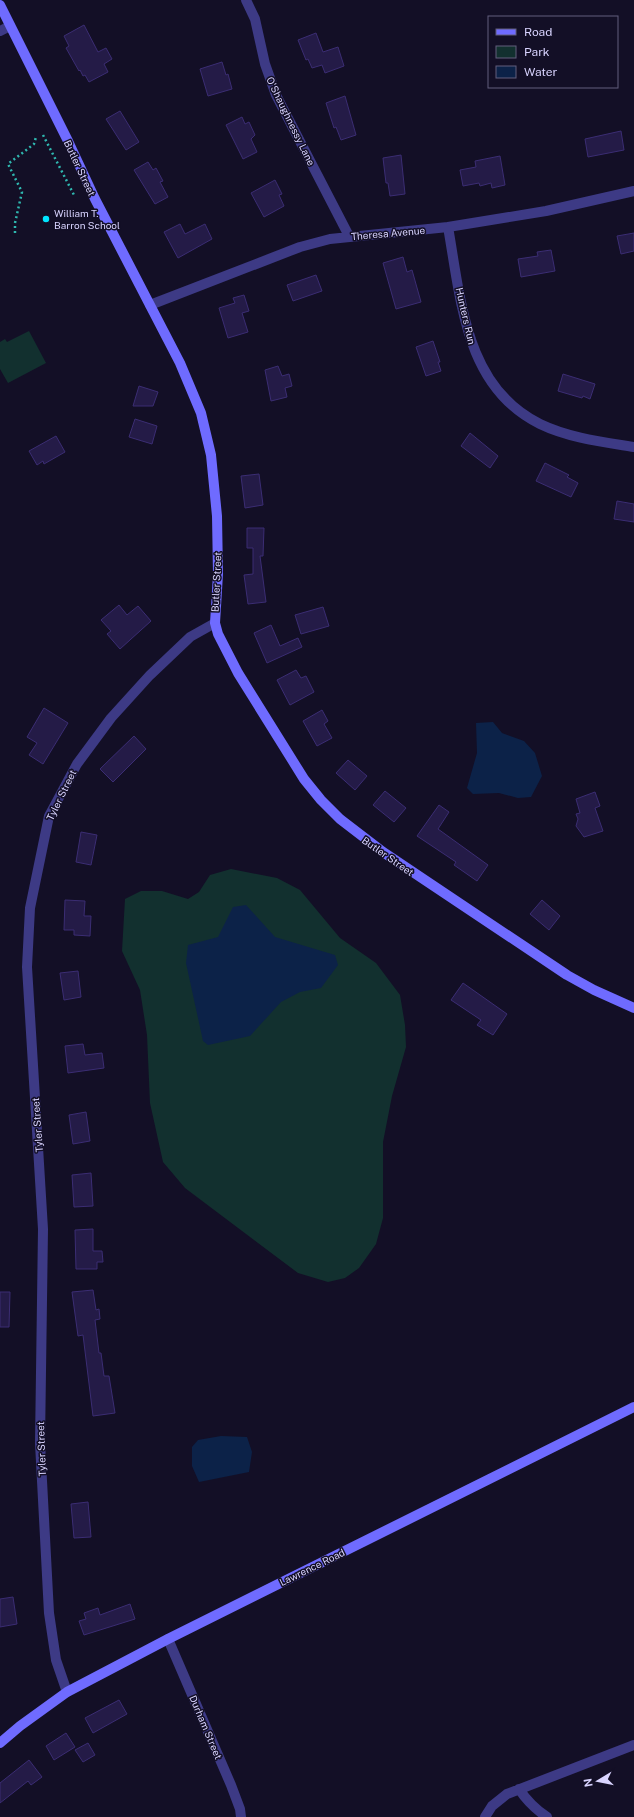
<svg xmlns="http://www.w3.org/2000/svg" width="634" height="1817" viewBox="0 0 634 1817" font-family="'Public Sans',sans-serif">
  <rect width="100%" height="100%" fill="#130f26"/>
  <!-- green -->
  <path fill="#12302f" d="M29 331 46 363 8 383 0 369V342L5 339 7 342Z
    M231 869 277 878 300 890 340 938 376 963 400 995 405 1025 406 1047 392 1096 383 1142V1218L376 1244 359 1268 345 1278 328 1282 298 1273 185 1188 163 1162 150 1103 147 1035 140 990 122 951 125 899 141 891H162L188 899 199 892 210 875Z"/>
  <!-- water -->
  <path fill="#0c2248" d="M493 722 502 733 524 741 535 753 542 776 531 797 518 798 499 793 473 794 467 788 477 753 476 723Z
    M246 905 275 937 335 955 338 965 321 988 300 992 281 1002 250 1036 208 1045 203 1041 186 963 188 945 218 937 233 907Z
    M221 1436 247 1437 252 1452 249 1472 199 1482 192 1466V1447L198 1440Z"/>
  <!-- building -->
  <path fill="#241b47" stroke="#3b2d73" d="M84 25 98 52 106 48 112 59 104 64 108 72 89 82 85 75 83 76 80 70 79 71 66 48 69 46 64 36Z
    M316 33 323 52 338 47 344 66 325 73 322 65 312 68 308 59 306 60 298 40Z
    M222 62 226 75 228 74 232 89 208 96 200 69Z
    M345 96 356 135 341 140 336 127 334 128 326 103Z
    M120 111 139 142 126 150 106 119Z
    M242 117 245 124 249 122 255 135 251 139 257 152 243 159 226 125Z
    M621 131 624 150 588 157 585 139Z
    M401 155 405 194 390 196 388 183H386L383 158Z
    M500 156 505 185 492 188 491 183 480 186 479 183 463 186 460 170 476 167 475 161Z
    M148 162 153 170 156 168 163 181 160 182 168 197 155 204 134 170Z
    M275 180 282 194 279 195 284 206 264 217 251 193Z
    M180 224 185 234 205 224 212 239 178 258 164 232Z
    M634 233V251L621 254 617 236Z
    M551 250 555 271 521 277 518 259 538 256 537 252Z
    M403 257 407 272 412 270 421 302 396 309 383 263Z
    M316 275 322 291 293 301 287 285Z
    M244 295 249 311 242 313 248 332 228 338 219 308 235 303 233 298Z
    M433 341 440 362H438L441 371 426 376 416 347Z
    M278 366 282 376 289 374 292 386 285 388 287 397 271 401 265 370Z
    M563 374 595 384 590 399 583 396 582 398 558 391Z
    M139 386 158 392 153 406H133Z
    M135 419 157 426 152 444 129 437Z
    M470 433 498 456 490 468 461 446Z
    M56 436 65 452 44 464 43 461 37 465 29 451Z
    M545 463 569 475 567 477 578 483 571 497 536 481Z
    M259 474 263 505 245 508 241 476Z
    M617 501 634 504V522L614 519Z
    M247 528H264L263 556H260L266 602 248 604 244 575 253 574V548H247Z
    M119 605 127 615 138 606 151 621 120 649 107 634 111 631 101 620Z
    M323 607 329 626 301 634 295 615Z
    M271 625 280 646 298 638 302 647 267 663 254 633Z
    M296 670 301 678 306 676 314 692 290 705 277 680Z
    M44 708 68 723 43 764 29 755 37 743 27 737Z
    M322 710 328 721 324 724 332 738 317 746 303 721Z
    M134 736 146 749 113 782 100 769Z
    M348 760 367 776 355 790 336 773Z
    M385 791 406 808 394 822 373 805Z
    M595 792 600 806 595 808 603 831 584 837 576 826 578 819 576 814 580 813 576 799Z
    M439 805 449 812 438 829 488 865 477 881 454 865 456 862 417 836Z
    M81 832 97 835 91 865 76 862Z
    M65 900 85 901 84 916H91L90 936 74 935V930H64Z
    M542 900 560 916 549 930 530 914Z
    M78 971 81 997 64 1000 60 973Z
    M463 983 507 1014 493 1035 477 1025 481 1020 451 1000Z
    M83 1044 85 1055 102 1053 104 1068 68 1073 65 1046Z
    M86 1112 90 1141 73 1144 69 1115Z
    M91 1173 93 1206 74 1207 72 1175Z
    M93 1229V1251H102L103 1262H97V1269H76L75 1230Z
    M93 1290 96 1310 99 1309 100 1319 95 1320 99 1353H101L104 1376H109L115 1413 93 1416 83 1335 78 1336 72 1292Z
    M0 1292H10L9 1327H0Z
    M88 1502 91 1537 74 1538 71 1504Z
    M13 1597 17 1624 0 1627V1599Z
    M130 1604 135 1619 84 1635 79 1621 86 1619 84 1613 98 1608 100 1615Z
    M119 1700 127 1714 93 1733 85 1718Z
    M66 1733 75 1747 54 1760 46 1746Z
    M88 1743 95 1755 83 1762 75 1750Z
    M29 1760 42 1777 31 1785 28 1781 0 1803V1783Z"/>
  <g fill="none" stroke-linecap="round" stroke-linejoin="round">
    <!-- path -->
    <path stroke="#2fb8b0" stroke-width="2.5" stroke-dasharray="2 3" stroke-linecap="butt" d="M43 135 74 195
      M15 233V223L22 192 8 164 34 144 36 137"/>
    <!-- street -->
    <path stroke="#3d3a85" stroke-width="10" d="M246 0 255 19 265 64 276 95 349 236
      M0 31 10 26
      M448 227C461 300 465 387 540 424 569 438 603 442 634 447
      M150 305 300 247 330 239 448 227 546 211 634 191
      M168 1639 231 1785 240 1809 241 1817
      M67 1692 56 1660 49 1613 40 1443 43 1229 27 967 30 908 49 816 77 764 111 718 150 675 190 637 215 623
      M519 1789C527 1801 535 1809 547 1817
      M485 1817 492 1806 507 1794 634 1745"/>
    <!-- secondary -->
    <path stroke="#6f6bff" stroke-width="10" d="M0 5 68 141 95 199 180 363 201 413 211 455 217 516 218 574 215 623 218 634 238 673 304 779 321 800 340 819 383 852 567 975 594 990 634 1008
      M0 1743 20 1726 67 1692 168 1639 634 1407"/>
  </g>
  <!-- markers -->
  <circle fill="#00e5ff" stroke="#130f26" stroke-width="1.5" cx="46" cy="219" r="4"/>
  <g text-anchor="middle" stroke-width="3" stroke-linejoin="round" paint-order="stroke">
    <!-- street labels -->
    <g font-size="10" fill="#d9d4ff" stroke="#130f26">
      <text transform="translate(291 121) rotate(64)" y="4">O'Shaughnessy Lane</text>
      <text transform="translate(80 168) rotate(65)" y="4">Butler Street</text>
      <text transform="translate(388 233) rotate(-5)" y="4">Theresa Avenue</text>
      <text transform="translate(466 316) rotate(77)" y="4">Hunters Run</text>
      <text transform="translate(216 582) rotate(-87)" y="4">Butler Street</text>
      <text transform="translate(61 795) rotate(-64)" y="4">Tyler Street</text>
      <text transform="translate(388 856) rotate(35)" y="4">Butler Street</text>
      <text transform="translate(37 1125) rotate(-94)" y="4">Tyler Street</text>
      <text transform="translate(41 1449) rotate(-92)" y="4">Tyler Street</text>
      <text transform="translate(312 1567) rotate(-26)" y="4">Lawrence Road</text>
      <text transform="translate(206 1727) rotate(67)" y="4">Durham Street</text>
    </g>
    <!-- poi labels -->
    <g font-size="10" fill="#d9d4ff" stroke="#130f26" text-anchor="start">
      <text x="54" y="217">William T.<tspan x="54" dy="12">Barron School</tspan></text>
    </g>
  </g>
  <!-- legend -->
  <rect x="488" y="16" width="130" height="72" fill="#130f26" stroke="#625e7d"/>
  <rect x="496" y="29" width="20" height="6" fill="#6f6bff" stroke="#625e7d"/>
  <text x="524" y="36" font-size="12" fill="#d9d4ff">Road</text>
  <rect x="496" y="46" width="20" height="12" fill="#12302f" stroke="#625e7d"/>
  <text x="524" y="56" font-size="12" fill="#d9d4ff">Park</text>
  <rect x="496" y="66" width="20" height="12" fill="#0c2248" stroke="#625e7d"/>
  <text x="524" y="76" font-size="12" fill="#d9d4ff">Water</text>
  <!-- north arrow -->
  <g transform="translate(598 1781) rotate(260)" stroke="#130f26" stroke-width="3" paint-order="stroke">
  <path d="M0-3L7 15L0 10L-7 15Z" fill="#d9d4ff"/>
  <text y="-6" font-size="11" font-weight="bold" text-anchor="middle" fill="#d9d4ff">N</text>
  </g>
</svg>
